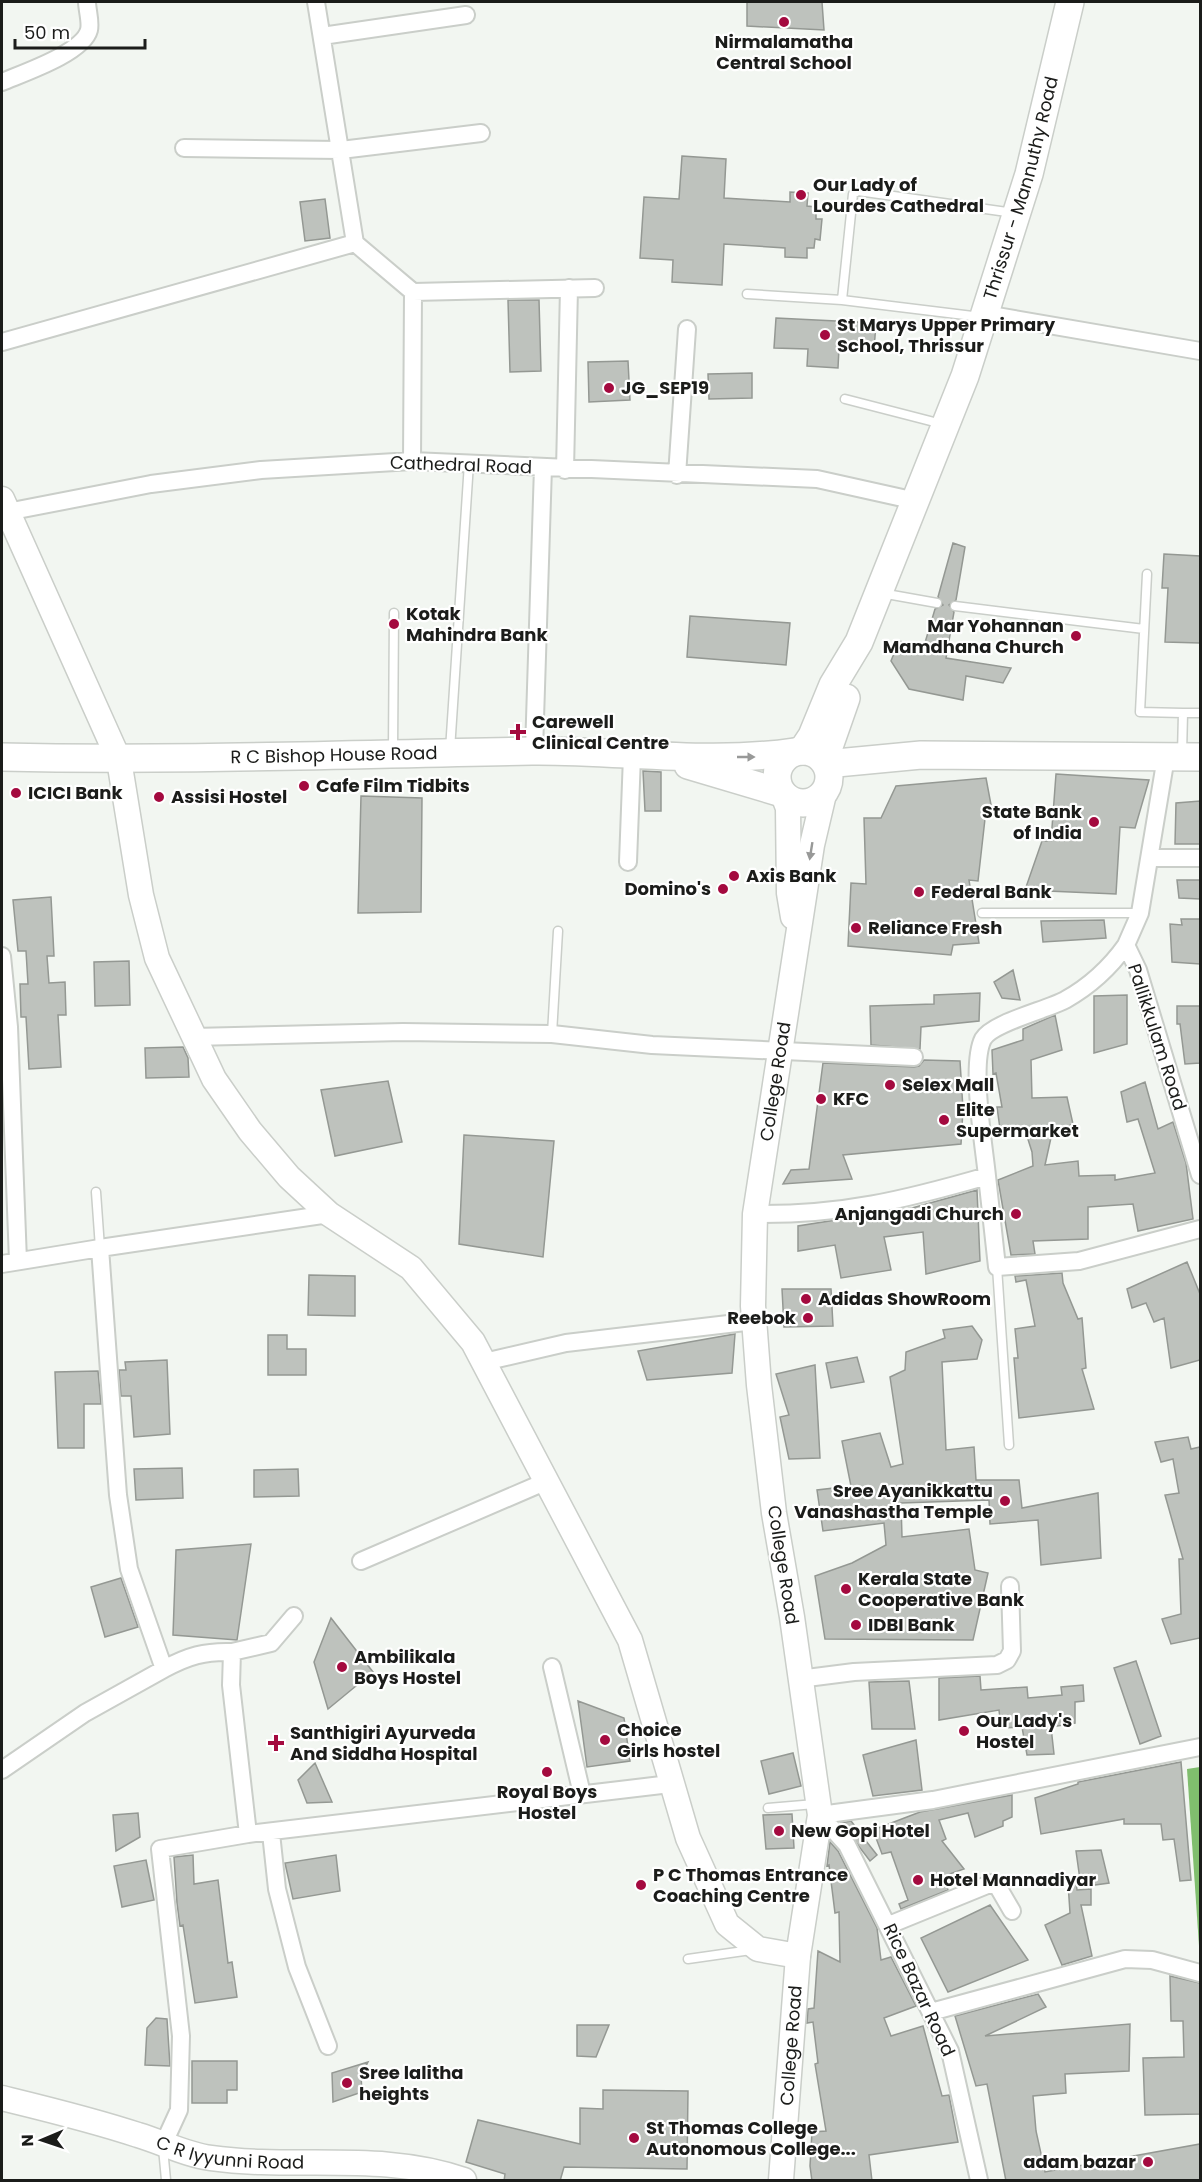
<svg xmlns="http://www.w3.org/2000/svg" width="1202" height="2182" viewBox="0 0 1202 2182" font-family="Poppins,sans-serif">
  <rect width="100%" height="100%" fill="#f2f6f1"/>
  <!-- water -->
  <path fill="#80be6e" d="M1200 1767V1946H1199L1187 1769Z"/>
  <!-- building -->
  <path fill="#bec2bd" stroke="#949893" stroke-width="1.5" d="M747 2H822L824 30 747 26Z
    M682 156 726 159 724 198 790 202V192L808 193 807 206 816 207V219H822L820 240 815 239 814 248H807V258L785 257V248L724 244 722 285 672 282 673 260 640 258 644 197 679 199Z
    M325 199 330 238 305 241 300 202Z
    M508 300H539L541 371 510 372Z
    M776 318 876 323 874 350 839 348 838 368 807 366 808 349 774 348Z
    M628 361 630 400 589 402 588 362Z
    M752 373V398L709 399 708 374Z
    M953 543 965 547 956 600 949 605 954 612 946 658 1011 668 1003 683 966 676 963 700 909 689 891 661 899 641 924 646 935 609 943 605 938 597Z
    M1164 554 1200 556V643L1165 642 1168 588H1162Z
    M690 616 790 623 786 665 687 657Z
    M643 771 661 772V811H645Z
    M1056 774 1149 780 1135 828 1120 827 1116 894 1025 890 1042 841H1051Z
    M986 778 992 810H986L978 881 969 880 979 943 953 945 951 955 848 946 851 883 866 884 864 818H881L896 786Z
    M361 796 422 798 421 912 358 913Z
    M1200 801V844H1175L1176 803Z
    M1177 880H1200V899L1179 898Z
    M51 897 54 956H47L49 983 65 982 66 1015H58L61 1067 29 1069 26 1017H21L20 984H28L26 951H18L13 900Z
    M1181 919H1200V964L1172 962 1170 924 1182 925Z
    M1104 920 1106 938 1043 942 1041 921Z
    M129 961 130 1005 95 1006 94 962Z
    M1013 970 1020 1000 1002 998 994 982Z
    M980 993 979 1021 921 1027 920 1049 871 1045 870 1006 934 1004V995Z
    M1127 995V1044L1094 1053V996Z
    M1177 1006H1200V1063L1185 1064 1180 1024H1177Z
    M1055 1015 1062 1050 1031 1060 1032 1098 1067 1097 1073 1124 1052 1133 1045 1165 1078 1161 1079 1176 1115 1175V1180L1155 1173 1138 1119 1127 1122 1121 1092 1145 1082 1158 1129 1173 1122 1186 1163 1193 1219 1138 1231 1133 1204 1088 1207V1239L1033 1241 1035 1254 1011 1255 998 1180 1033 1166 1032 1152 1026 1133 1001 1136 997 1107H1002L996 1073 993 1074 992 1050 1023 1040V1029Z
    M183 1047 188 1058 189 1077 146 1078 145 1048Z
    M924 1060 960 1061 963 1109 961 1144 843 1155 852 1179 783 1184 791 1170 809 1169 823 1063 914 1067 919 1066Z
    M388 1081 402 1142 335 1156 321 1090Z
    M464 1135 554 1141 543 1257 459 1244Z
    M977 1190 980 1261 926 1274 923 1232 884 1237 891 1270 841 1278 835 1245 798 1251V1226L912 1208Z
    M1187 1262 1200 1294V1360L1171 1368 1164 1318 1154 1322 1146 1303 1132 1308 1127 1289Z
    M1062 1273 1063 1283 1078 1319 1082 1318 1086 1368 1082 1369 1094 1409 1019 1418 1014 1358H1018L1015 1329 1035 1326 1026 1280 1016 1282 1015 1276Z
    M309 1275 355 1276V1316L308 1315Z
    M782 1289H831L833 1326 784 1327Z
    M972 1326 982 1340 977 1359 942 1362 946 1450 974 1447 976 1480H1019L1022 1508 1098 1493 1101 1558 1041 1565 1038 1520 990 1524 989 1500 901 1503 902 1537 969 1529 975 1570 988 1573 973 1640 825 1639 815 1576 852 1563 886 1545 884 1523 823 1531 817 1490 851 1486 842 1441 880 1433 891 1467 903 1464 890 1377 905 1370 906 1352 945 1338 943 1330Z
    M735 1334 732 1373 647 1380 638 1351Z
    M268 1335H287V1349H306V1375H268Z
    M857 1357 864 1382 831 1388 826 1363Z
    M167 1360 170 1434 134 1437 131 1396H121L119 1370H126L125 1362Z
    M815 1365 820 1458 789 1459 780 1417 789 1415 776 1374Z
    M98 1371 101 1404H84V1448H58L55 1372Z
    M1188 1437 1191 1449 1200 1447V1638L1171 1644 1162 1619 1181 1614 1179 1559H1183L1165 1495 1179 1493 1173 1459 1161 1462 1155 1442Z
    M182 1468 183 1498 136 1500 134 1469Z
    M298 1469 299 1496 254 1497V1470Z
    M251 1544 237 1640 173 1635 176 1550Z
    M121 1578 138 1627 105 1637 91 1587Z
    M331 1618 373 1672 328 1709 314 1662Z
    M1136 1661 1161 1736 1140 1744 1114 1668Z
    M980 1676 981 1690 1027 1687 1028 1698 1062 1695 1061 1687 1083 1685 1084 1701 1075 1702V1723L1051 1727 1054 1754 1027 1755 1022 1727 1001 1728 999 1710 939 1720V1678Z
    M909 1681 915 1729H872L869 1682Z
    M578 1701 624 1718 630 1761 587 1767Z
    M916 1740 922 1790 873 1796 863 1755Z
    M793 1753 801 1786 769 1794 761 1761Z
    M1181 1762 1191 1880 1180 1881 1174 1839 1163 1840 1161 1824H1124V1819L1041 1834 1035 1798 1078 1784V1782Z
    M315 1763 332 1802 307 1803 298 1780Z
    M1012 1795V1817L1003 1821V1826L975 1837 968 1813 939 1820 946 1839 942 1841 964 1869 944 1876 948 1890 901 1909 899 1904 908 1900 891 1852 882 1854 873 1830 920 1812Z
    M138 1813 140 1837 116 1851 113 1815Z
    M792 1814 794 1848 766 1849 763 1815Z
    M851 1821 862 1835 865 1833 866 1841 877 1855 870 1861 841 1823Z
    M830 1842 838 1851 877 1928 881 1960 891 1957 916 2006 884 2018 891 2036 923 2026 942 2096 949 2095 958 2142 869 2155 872 2181H812L810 2166 812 2132 826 2131 815 2064 818 2063 813 2022 807 2023 808 2009 814 2008 818 1951 840 1962 839 1912 835 1913 829 1865 827 1866Z
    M1101 1850 1109 1883 1081 1887 1076 1851Z
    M193 1855 194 1884 218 1880 228 1963 232 1962 237 1997 195 2003 183 1925 180 1926 177 1903 174 1857Z
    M336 1855 340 1891 293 1899 285 1863Z
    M146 1860 154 1900 122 1907 114 1866Z
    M1076 1882 1077 1890 1091 1889V1905H1081L1092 1956 1062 1965 1045 1925 1070 1913 1068 1883Z
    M990 1905 1028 1960 948 1992 921 1938Z
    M1170 1976 1200 1983V2114L1145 2115 1143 2058 1184 2057 1183 2021H1171Z
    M1038 1994 1046 2007 985 2036 1130 2024 1129 2071 1065 2074 1066 2093 1033 2096 1036 2131 1045 2172 1200 2144V2181H1006L987 2084 976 2086 955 2016Z
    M156 2018 167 2019 170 2066 145 2065 147 2028Z
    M577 2025H609L596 2057 577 2056Z
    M192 2061H237V2090H227V2103H192Z
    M368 2062 361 2076 362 2092 333 2102 332 2073Z
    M603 2090 688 2091 687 2169 564 2167 560 2181H504L505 2174 466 2162 478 2120 580 2144V2108L603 2109Z"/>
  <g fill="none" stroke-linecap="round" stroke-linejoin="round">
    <!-- lane casing -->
    <g stroke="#cacec9" stroke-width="11">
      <path id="lane" d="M747 294 842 300
        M981 317 842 300 853 194 858 191 1014 213
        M845 399 942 424
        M1147 574 1140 712 1183 713 1182 754
        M881 593 937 603
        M955 606 1144 629
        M1183 713H1200
        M393 750 394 613
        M450 750 469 463
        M982 913H1140
        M552 1034 558 931
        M96 1192 100 1248
        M997 1267 1009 1445
        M768 1808 815 1804
        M688 1959 751 1950
        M163 2148 166 2180"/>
    </g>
    <!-- street casing -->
    <g stroke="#cacec9" stroke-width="20">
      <path id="street" d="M316 2 355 243 413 292 595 288
        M322 36 466 15
        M2 82C23 73 83 53 89 30 91 22 87 9 87 2
        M184 148 341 150 481 133
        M985 314 1200 351
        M2 342 355 243
        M412 461 413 292
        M565 470 569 288
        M677 475 687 329
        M7 512 151 484 261 470 412 461 817 479 916 501
        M534 751 543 467
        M1166 757 1140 913 1126 945 1138 970 1200 1175
        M1150 858H1200
        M628 862 632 756
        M2 956 9 1027 18 1261
        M193 1037 403 1032 552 1034 652 1045 914 1057
        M987 1176 997 1267 1079 1261 1200 1229
        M755 1214C842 1215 904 1200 987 1176 984 1146 970 1065 983 1039 992 1023 1046 1010 1065 1000 1090 986 1109 969 1126 945
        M2 1264 100 1248
        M484 1362 566 1343 754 1321
        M361 1561 547 1481
        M232 1652 271 1643 294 1616
        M552 1667 582 1794
        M164 1669C188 1656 205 1651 232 1652L231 1685 248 1834
        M799 1679 854 1672 997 1665 1007 1660 1012 1651 1010 1586
        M2 1770 85 1713 164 1669 129 1569 118 1495 100 1248 329 1214
        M820 1815 847 1845 950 2051 979 2180
        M820 1815 933 1800 1200 1747
        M271 1833 277 1889 297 1967 328 2046
        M889 1925 992 1883 998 1887 1012 1911
        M931 2012 1125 1959 1152 1960 1200 1973
        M163 2145 179 2110 181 2036 160 1849 248 1834 670 1784"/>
    </g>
    <!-- secondary casing -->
    <g stroke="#cacec9" stroke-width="27">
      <g id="secondary">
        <path d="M2 499 119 760 141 895 157 958 214 1079 250 1131 289 1177 329 1214 411 1268 473 1342 630 1640 688 1838 727 1924 758 1949 798 1956"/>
        <path d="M783 795 788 808 789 893 793 917"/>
        <path id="s1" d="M2 2098C47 2109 93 2120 138 2135 162 2142 186 2155 211 2158 297 2170 380 2151 464 2180"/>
        <path id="s2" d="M781 2180 798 1956 820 1815 792 1617 774 1513 759 1385 753 1306 755 1214 812 845 824 794"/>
      </g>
    </g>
    <!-- primary casing -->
    <g stroke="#cacec9" stroke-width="30">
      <g id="primary">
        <circle cx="803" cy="777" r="26"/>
        <path id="s3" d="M802 751 812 736 833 685 859 642 965 376 1029 174 1070 2"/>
        <path id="s4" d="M2 757C178 761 355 754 532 751 619 750 707 765 794 752"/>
        <path d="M824 761 846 698"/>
        <path d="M826 764 921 755 1200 757"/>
        <path d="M688 765 782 793"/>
      </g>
    </g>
    <!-- lane -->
    <use href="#lane" stroke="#fff" stroke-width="8"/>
    <!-- street -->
    <use href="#street" stroke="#fff" stroke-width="16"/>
    <!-- secondary -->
    <use href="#secondary" stroke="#fff" stroke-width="24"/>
    <!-- primary -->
    <use href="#primary" stroke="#fff" stroke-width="27"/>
  </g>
  <!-- one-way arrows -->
  <defs><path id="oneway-solid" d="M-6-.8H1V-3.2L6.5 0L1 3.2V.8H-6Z" transform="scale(1.5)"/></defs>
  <g fill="#989998">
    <use href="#oneway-solid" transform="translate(746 757)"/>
    <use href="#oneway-solid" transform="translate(811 851) rotate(99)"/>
  </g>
  <!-- markers -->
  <g fill="#a40a3f" stroke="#fff" stroke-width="2">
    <circle cx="784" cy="22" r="6"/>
    <circle cx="801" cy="195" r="6"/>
    <circle cx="825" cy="335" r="6"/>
    <circle cx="609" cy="388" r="6"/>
    <circle cx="394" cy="624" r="6"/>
    <circle cx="1076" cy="636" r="6"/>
    <path d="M515 723h6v6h6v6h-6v6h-6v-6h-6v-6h6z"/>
    <circle cx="304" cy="786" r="6"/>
    <circle cx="16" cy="793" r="6"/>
    <circle cx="159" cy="797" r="6"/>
    <circle cx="1094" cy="822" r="6"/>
    <circle cx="734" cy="876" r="6"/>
    <circle cx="723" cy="889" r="6"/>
    <circle cx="919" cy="892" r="6"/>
    <circle cx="856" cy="928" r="6"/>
    <circle cx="890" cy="1085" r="6"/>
    <circle cx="821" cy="1099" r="6"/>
    <circle cx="944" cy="1120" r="6"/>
    <circle cx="1016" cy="1214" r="6"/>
    <circle cx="806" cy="1299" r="6"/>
    <circle cx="808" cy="1318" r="6"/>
    <circle cx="1005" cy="1501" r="6"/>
    <circle cx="846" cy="1589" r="6"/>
    <circle cx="856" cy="1625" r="6"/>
    <circle cx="342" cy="1667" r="6"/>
    <circle cx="964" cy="1731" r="6"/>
    <circle cx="605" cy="1740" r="6"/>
    <path d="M273 1734h6v6h6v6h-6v6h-6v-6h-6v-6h6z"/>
    <circle cx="547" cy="1772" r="6"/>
    <circle cx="779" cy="1831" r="6"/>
    <circle cx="918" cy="1880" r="6"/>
    <circle cx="641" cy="1885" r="6"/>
    <circle cx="347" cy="2083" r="6"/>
    <circle cx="634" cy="2138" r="6"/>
    <circle cx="1148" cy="2162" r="6"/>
  </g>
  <g text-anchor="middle" stroke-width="4.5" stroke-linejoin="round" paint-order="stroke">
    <!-- poi labels -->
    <g font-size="18" font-weight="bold" fill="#1b1c1a" stroke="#fff" text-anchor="start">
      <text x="784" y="48" text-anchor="middle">Nirmalamatha<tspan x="784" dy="21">Central School</tspan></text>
      <text x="813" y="191">Our Lady of<tspan x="813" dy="21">Lourdes Cathedral</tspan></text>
      <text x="837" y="331">St Marys Upper Primary<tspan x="837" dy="21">School, Thrissur</tspan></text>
      <text x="621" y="394">JG_SEP19</text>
      <text x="406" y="620">Kotak<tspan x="406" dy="21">Mahindra Bank</tspan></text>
      <text x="1064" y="632" text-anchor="end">Mar Yohannan<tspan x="1064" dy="21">Mamdhana Church</tspan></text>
      <text x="532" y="728">Carewell<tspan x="532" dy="21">Clinical Centre</tspan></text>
      <text x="316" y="792">Cafe Film Tidbits</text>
      <text x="28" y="799">ICICI Bank</text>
      <text x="171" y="803">Assisi Hostel</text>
      <text x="1082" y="818" text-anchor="end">State Bank<tspan x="1082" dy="21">of India</tspan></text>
      <text x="746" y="882">Axis Bank</text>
      <text x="711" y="895" text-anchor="end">Domino's</text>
      <text x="931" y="898">Federal Bank</text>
      <text x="868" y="934">Reliance Fresh</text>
      <text x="902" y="1091">Selex Mall</text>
      <text x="833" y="1105">KFC</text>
      <text x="956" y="1116">Elite<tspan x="956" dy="21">Supermarket</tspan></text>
      <text x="1004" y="1220" text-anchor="end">Anjangadi Church</text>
      <text x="818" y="1305">Adidas ShowRoom</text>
      <text x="796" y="1324" text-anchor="end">Reebok</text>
      <text x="993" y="1497" text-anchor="end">Sree Ayanikkattu<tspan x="993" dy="21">Vanashastha Temple</tspan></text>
      <text x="858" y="1585">Kerala State<tspan x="858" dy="21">Cooperative Bank</tspan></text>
      <text x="868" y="1631">IDBI Bank</text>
      <text x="354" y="1663">Ambilikala<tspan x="354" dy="21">Boys Hostel</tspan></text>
      <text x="976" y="1727">Our Lady's<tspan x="976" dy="21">Hostel</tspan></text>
      <text x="617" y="1736">Choice<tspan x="617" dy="21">Girls hostel</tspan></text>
      <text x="290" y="1739">Santhigiri Ayurveda<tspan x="290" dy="21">And Siddha Hospital</tspan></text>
      <text x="547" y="1798" text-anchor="middle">Royal Boys<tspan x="547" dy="21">Hostel</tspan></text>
      <text x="791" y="1837">New Gopi Hotel</text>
      <text x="653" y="1881">P C Thomas Entrance<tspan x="653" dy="21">Coaching Centre</tspan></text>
      <text x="930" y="1886">Hotel Mannadiyar</text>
      <text x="359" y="2079">Sree lalitha<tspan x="359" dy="21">heights</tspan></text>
      <text x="646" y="2134">St Thomas College<tspan x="646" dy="21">Autonomous College...</tspan></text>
      <text x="1136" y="2168" text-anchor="end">adam bazar</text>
    </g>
    <!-- street labels -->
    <g font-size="18" fill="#1b1c1a" stroke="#fff">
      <text dy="6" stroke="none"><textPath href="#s3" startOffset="606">Thrissur - Mannuthy Road</textPath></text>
      <text transform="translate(461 465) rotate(2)" y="6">Cathedral Road</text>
      <text dy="6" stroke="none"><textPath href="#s4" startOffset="332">R C Bishop House Road</textPath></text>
      <text transform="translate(1157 1037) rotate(72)" y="6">Pallikkulam Road</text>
      <text dy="6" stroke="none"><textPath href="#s2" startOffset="1107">College Road</textPath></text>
      <text transform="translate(783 1565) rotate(81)" y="6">College Road</text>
      <text transform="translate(919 1990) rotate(65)" y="6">Rice Bazar Road</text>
      <text dy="6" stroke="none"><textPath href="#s2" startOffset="135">College Road</textPath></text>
      <text dy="6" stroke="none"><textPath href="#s1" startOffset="236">C R Iyyunni Road</textPath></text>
    </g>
  </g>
  <!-- border -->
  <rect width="1202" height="2182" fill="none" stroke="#1b1c1a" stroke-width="6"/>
  <!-- north arrow -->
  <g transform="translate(42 2140) rotate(268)" stroke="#ffffff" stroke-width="4.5" paint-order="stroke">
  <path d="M0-4.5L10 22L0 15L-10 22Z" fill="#1b1c1a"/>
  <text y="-9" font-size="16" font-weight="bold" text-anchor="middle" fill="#1b1c1a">N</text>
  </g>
  <!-- scale -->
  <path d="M15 39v9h130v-9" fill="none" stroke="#1b1c1a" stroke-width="3"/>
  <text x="24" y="39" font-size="18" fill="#1b1c1a" stroke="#ffffff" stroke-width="4.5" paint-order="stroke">50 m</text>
</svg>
